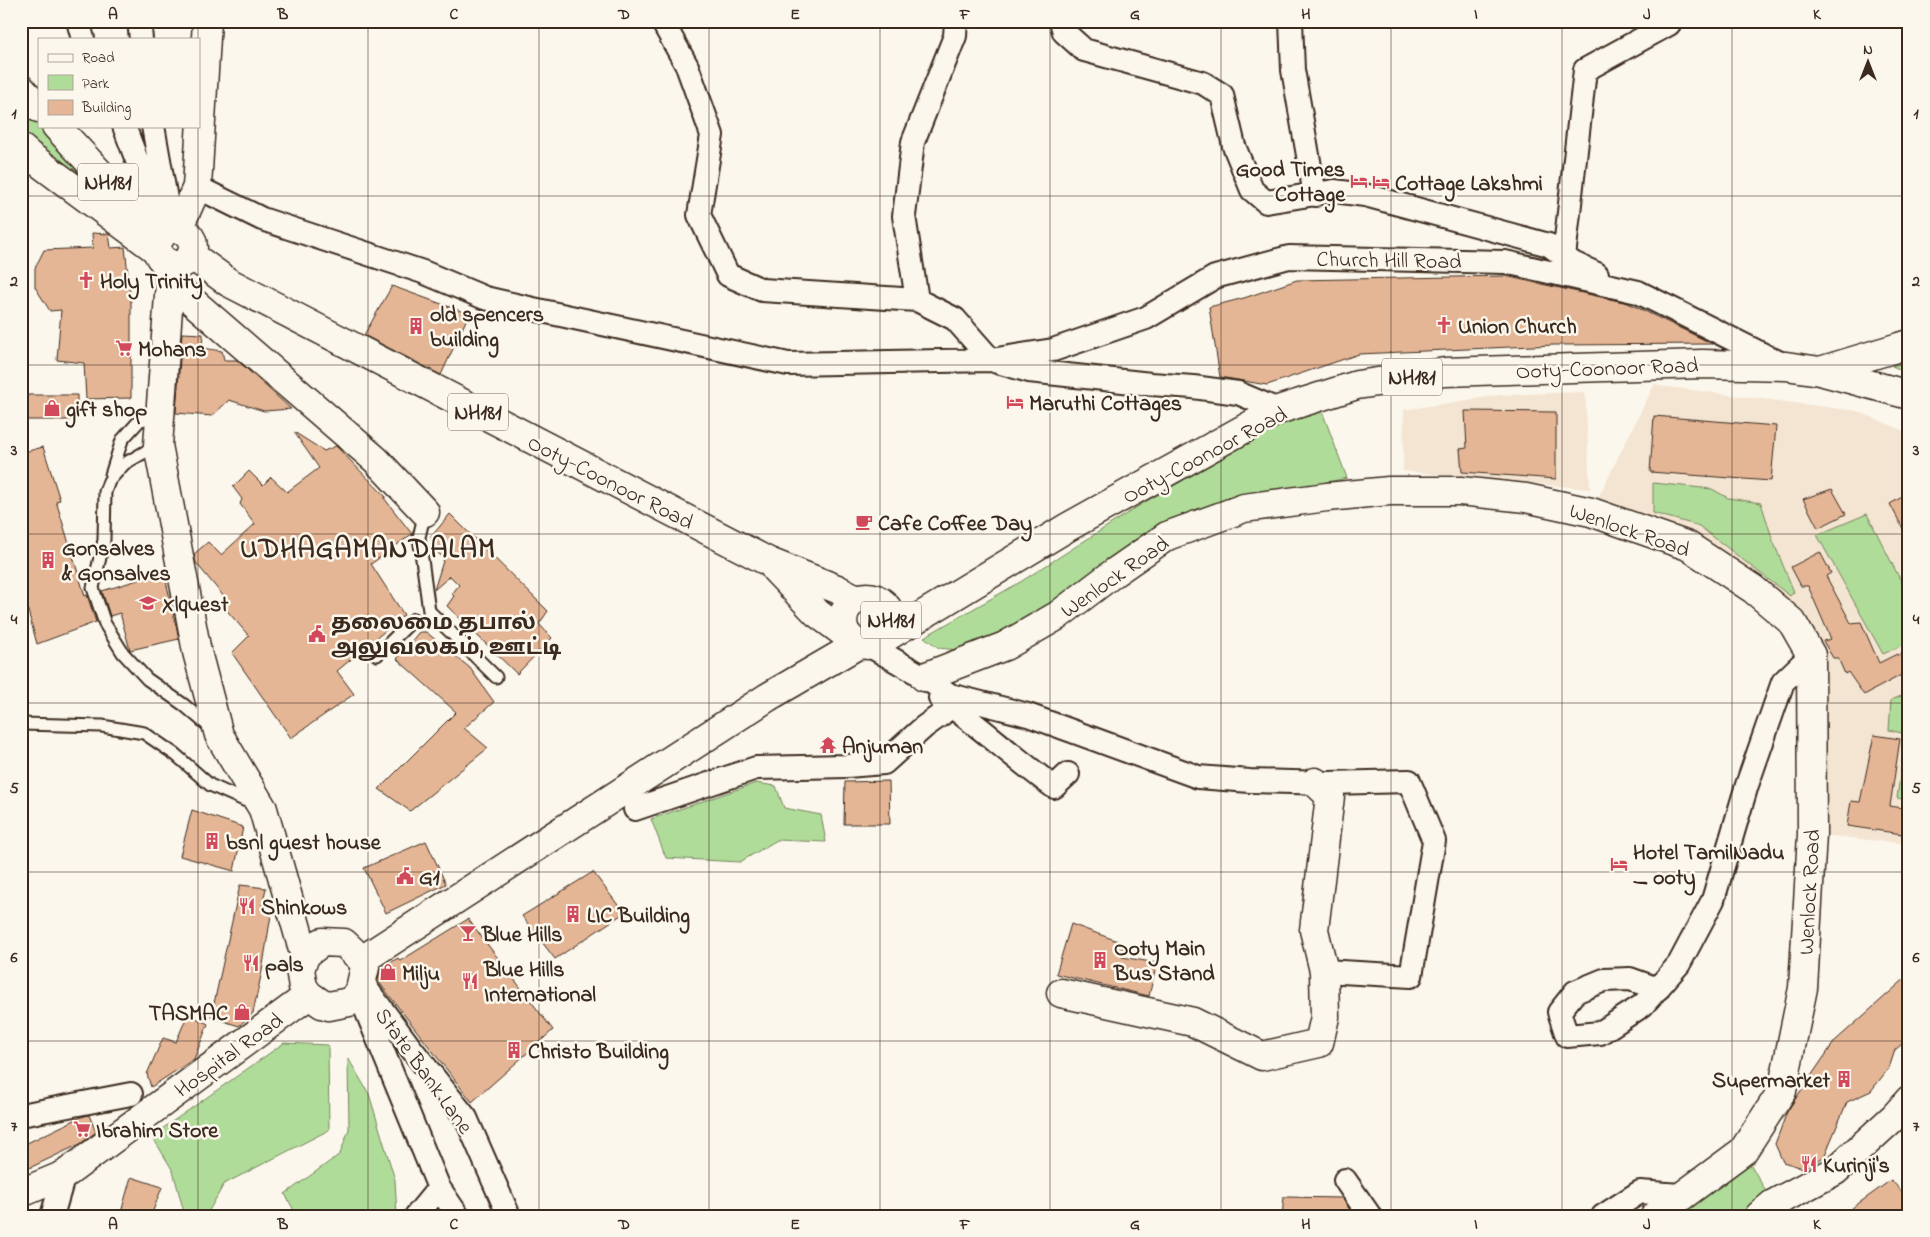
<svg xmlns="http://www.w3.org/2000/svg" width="1930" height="1237" viewBox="0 0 1930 1237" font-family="'Indie Flower','Noto Sans Tamil',sans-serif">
  <rect width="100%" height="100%" fill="#fbf7ec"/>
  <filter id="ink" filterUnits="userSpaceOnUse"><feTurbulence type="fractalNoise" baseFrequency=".02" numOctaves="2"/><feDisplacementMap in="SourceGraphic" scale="10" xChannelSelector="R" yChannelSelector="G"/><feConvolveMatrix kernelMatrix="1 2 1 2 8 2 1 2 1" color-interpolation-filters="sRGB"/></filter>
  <g filter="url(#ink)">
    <!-- built -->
    <path fill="#f4e4d2" d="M1655 383 1660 386 1857 411 1909 433V844L1812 834 1811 655 1753 589 1694 531 1591 512Z
      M1585 392 1590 489 1403 471 1404 410 1499 395Z"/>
    <!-- green -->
    <path fill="#b0dc9a" stroke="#76835c" d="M21 107 91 183 74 175 21 133Z
      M1909 361V373L1892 366Z
      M1319 403 1347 478 1262 496 967 651 939 648 924 637 1022 581 1145 502Z
      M1653 483 1712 489 1728 498 1761 503 1773 541 1794 592 1790 596 1699 526 1653 513Z
      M1867 514 1909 597V642L1883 654 1817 535Z
      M1909 693V800L1897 798 1906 734 1889 730 1891 700Z
      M756 783 776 786 784 808 821 815 826 842 777 840 740 862 666 858 651 819Z
      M284 1043 328 1045 329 1130 224 1184 206 1216H185L173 1171 152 1136Z
      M348 1058 369 1094 395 1180 397 1216H297L285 1194 340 1154 349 1129Z
      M1743 1151 1773 1204 1759 1216H1656Z"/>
    <!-- building -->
    <path fill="#e5b696" stroke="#3b2a1e" d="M92 233 109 234 111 248 125 247 131 302V398L86 399 84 363 57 360 61 310 50 311 35 287V268L44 250 93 248Z
      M1505 276 1628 303 1713 344 1554 345 1359 354 1267 385 1220 377 1209 307 1244 298 1297 280Z
      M392 286 469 314 441 375 364 335Z
      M182 333 203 334 202 348 222 351 224 360H237L291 409 264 411 229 400 212 416 176 413Z
      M27 395H77V420H26Z
      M1465 411 1556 412V479L1462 472 1460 449 1467 448Z
      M1654 416 1776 426 1771 481 1650 472Z
      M294 432 324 451 336 446 386 497 384 498 412 534 371 564 404 615 337 671 354 694 291 738 232 653 249 636 223 606 225 598 196 563 194 554 208 542 221 555 255 524 240 504 242 499 233 487 249 471 263 485 271 477 287 492 319 468Z
      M43 447 60 500 56 501 85 596 87 595 96 622 37 644 21 585V453Z
      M1832 489 1846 514 1818 528 1803 499Z
      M1909 493V540L1890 504Z
      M450 514 548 611 539 624 552 638 517 674 447 606 454 596 452 594 459 585 450 576 434 590 444 558 433 549 431 537Z
      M1820 552 1831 573 1826 576 1851 623 1861 622 1879 663 1897 654 1898 656 1909 651V671L1864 695 1848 672 1845 674 1838 658H1833L1823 641 1831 639 1808 586H1801L1791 567Z
      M164 572 179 639 130 650 120 613 110 616 102 591Z
      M419 632H426L470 668 494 702 464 728 488 748 410 811 379 789 456 712 397 659Z
      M1874 735 1900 739 1890 806 1909 809V835L1847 826 1851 801 1860 802Z
      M889 781 890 824H844L845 782Z
      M192 810 243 827 234 871 180 856Z
      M426 841 446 884 386 913 364 868Z
      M593 872 624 913 555 959 522 916Z
      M240 885 266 888 261 911 271 915 262 971 253 1013 239 1026 211 1017Z
      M468 919 553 1030 472 1102 378 981 380 969 398 958 400 961Z
      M1071 924 1123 943 1122 957 1157 963 1149 996 1056 974Z
      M1909 975V1038L1895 1050 1889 1068 1871 1091 1847 1102 1824 1157 1803 1168 1783 1162 1775 1144 1787 1112 1796 1098 1835 1041Z
      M188 1014 208 1024 194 1059 151 1087 147 1074 163 1038 176 1042Z
      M89 1115 96 1132 80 1144 21 1172V1146L81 1117Z
      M131 1177 162 1187 151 1216H120Z
      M1891 1180 1909 1199V1216H1841Z
      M1284 1197 1342 1198 1350 1210V1216H1282Z"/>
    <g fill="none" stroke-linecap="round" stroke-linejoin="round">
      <!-- service casing -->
      <g stroke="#3b2a1e" stroke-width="15">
        <path id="service" d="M157 445 124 464 109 481 105 492 104 540 93 588 105 624 123 653 147 679 184 705 212 729
          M111 475 122 440 140 420 160 416
          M425 512 419 537 429 611 496 677
          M377 655 414 619
          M21 724 102 726 144 733 176 755 210 785 255 805"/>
      </g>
      <!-- minor casing -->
      <g stroke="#3b2a1e" stroke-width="26">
        <path id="minor" d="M78 21 83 39
          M139 21 141 39
          M1061 21 1064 32 1084 50 1203 83 1222 95 1234 146 1252 190 1266 202 1334 191 1365 195 1549 245 1573 263 1597 274
          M1291 21 1293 70 1315 195
          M124 126 164 232
          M153 126 169 216
          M197 187 262 219 423 272 485 298 533 309 788 364 991 360 955 319 917 300 762 290 728 275 699 215 712 135 687 66 662 21
          M1564 257 1585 70 1669 24 1671 21
          M917 300 904 216 913 142 955 36 956 21
          M991 360 1053 350 1146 318 1215 277 1289 257 1505 262 1638 292 1784 365
          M997 362 1029 371 1151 384 1193 387 1238 393 1278 410
          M870 646 924 677 950 695 1028 715 1198 777 1250 781 1329 783 1409 781 1434 841 1411 976 1324 971
          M940 698C980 726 1015 759 1054 787L1068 774
          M635 809 756 768 847 766 884 763 924 727 942 714 950 705
          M361 981 410 1047 466 1118 509 1216
          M1658 989 1630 979 1604 980 1575 992 1559 1012 1567 1036 1600 1033 1643 1005 1679 964 1713 900 1747 785 1783 682 1811 655
          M359 993 439 1188 458 1216
          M21 1115 131 1094
          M1345 1180 1370 1216
          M52 1216 64 1175
          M416 1216 439 1188
          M1603 1216 1640 1192 1680 1195"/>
      </g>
      <!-- tertiary casing -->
      <g stroke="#3b2a1e" stroke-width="31">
        <path id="tertiary" d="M21 148 30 156 158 251
          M178 229 197 187 207 21
          M167 262 170 282 158 445 197 652 219 735 263 809 303 950 306 954
          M170 282 376 460 425 512
          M1820 371 1909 344
          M924 677 1005 646 1057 616 1115 572 1167 536 1244 508 1327 497 1389 491H1460L1526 498 1591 512 1688 546 1753 589 1792 622 1811 655 1812 834 1803 988 1782 1091 1743 1151 1655 1216
          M322 942 344 943 362 960 365 967 359 993 349 1002 329 1006 322 1004 309 995 303 987 300 969 306 954Z
          M362 960 768 697 859 644
          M1061 993 1193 1022 1262 1056 1319 1043 1325 1017 1324 971 1314 930 1330 796 1315 782
          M21 1193 64 1175 309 995"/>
      </g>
      <!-- secondary casing -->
      <g stroke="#3b2a1e" stroke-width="31">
        <path id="secondary" d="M1759 1216 1773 1204 1835 1171 1895 1116 1909 1100"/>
      </g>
      <!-- trunk casing -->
      <g stroke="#3b2a1e" stroke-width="31">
        <path id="trunk" d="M21 89 39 108
          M56 126 160 238
          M157 247a18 18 0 1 1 36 0a18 18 0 1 1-36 0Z
          M191 255 228 282 769 562 837 589 857 599
          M775 569 817 613 848 636
          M843 621a24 24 0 1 1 48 0a24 24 0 1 1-48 0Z
          M888 636 1068 527 1278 410 1357 385 1445 372 1702 364 1786 366 1820 371 1909 395"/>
      </g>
      <!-- service -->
      <use href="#service" stroke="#fbf7ec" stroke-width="11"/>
      <!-- minor -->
      <use href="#minor" stroke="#fbf7ec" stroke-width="22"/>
      <!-- tertiary -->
      <use href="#tertiary" stroke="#fbf7ec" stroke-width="28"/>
      <!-- secondary -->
      <use href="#secondary" stroke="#fbf7ec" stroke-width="28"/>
      <!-- trunk -->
      <use href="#trunk" stroke="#fbf7ec" stroke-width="28"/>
    </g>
  </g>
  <!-- grid -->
  <path fill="none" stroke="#3b2a1e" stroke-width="1" stroke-opacity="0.55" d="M198 21V39M368 21V1216M539 21V1216M709 21V1216M880 21V1216M1050 21V1216M1221 21V1216M1391 21V1216M1562 21V1216M1732 21V1216M198 126V1216M21 196H1909M21 365H1909M21 534H1909M21 703H1909M21 872H1909M21 1041H1909"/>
  <!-- icons -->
  <defs>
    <g id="hotel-bare" transform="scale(1.35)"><path d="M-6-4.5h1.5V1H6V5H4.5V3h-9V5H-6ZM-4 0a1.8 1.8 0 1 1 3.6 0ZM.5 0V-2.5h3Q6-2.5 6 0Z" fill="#d1495b" stroke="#fbf7ec" stroke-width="2.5" paint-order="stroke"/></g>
    <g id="church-bare" transform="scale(1.35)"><path d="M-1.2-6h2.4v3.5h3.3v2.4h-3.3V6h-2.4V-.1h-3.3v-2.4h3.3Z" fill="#d1495b" stroke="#fbf7ec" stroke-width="2.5" paint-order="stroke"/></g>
    <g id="building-bare" transform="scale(1.35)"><path d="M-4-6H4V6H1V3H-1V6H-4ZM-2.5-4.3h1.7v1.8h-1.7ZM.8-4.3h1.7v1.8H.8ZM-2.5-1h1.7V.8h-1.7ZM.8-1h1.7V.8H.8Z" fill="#d1495b" stroke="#fbf7ec" stroke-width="2.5" paint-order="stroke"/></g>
    <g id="supermarket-bare" transform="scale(1.35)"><path d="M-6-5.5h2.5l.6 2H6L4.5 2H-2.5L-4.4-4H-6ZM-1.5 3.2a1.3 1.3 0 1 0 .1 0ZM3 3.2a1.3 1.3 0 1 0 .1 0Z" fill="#d1495b" stroke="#fbf7ec" stroke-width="2.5" paint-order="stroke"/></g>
    <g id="shop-bare" transform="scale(1.35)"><path d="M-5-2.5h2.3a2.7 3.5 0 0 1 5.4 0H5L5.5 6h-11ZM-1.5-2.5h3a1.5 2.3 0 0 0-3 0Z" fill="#d1495b" stroke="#fbf7ec" stroke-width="2.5" paint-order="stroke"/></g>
    <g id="cafe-bare" transform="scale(1.35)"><path d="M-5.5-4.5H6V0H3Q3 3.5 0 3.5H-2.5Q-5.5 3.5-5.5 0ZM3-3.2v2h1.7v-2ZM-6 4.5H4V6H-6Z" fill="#d1495b" stroke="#fbf7ec" stroke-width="2.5" paint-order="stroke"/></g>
    <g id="school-bare" transform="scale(1.35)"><path d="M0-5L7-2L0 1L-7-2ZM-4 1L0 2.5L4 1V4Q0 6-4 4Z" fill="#d1495b" stroke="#fbf7ec" stroke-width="2.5" paint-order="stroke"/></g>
    <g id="civic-bare" transform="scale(1.35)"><path d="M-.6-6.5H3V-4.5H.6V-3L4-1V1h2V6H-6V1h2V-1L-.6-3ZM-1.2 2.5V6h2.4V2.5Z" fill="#d1495b" stroke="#fbf7ec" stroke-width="2.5" paint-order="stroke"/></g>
    <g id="temple-bare" transform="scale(1.35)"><path d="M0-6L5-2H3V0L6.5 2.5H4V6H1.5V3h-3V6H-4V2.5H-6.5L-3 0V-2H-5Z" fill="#d1495b" stroke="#fbf7ec" stroke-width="2.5" paint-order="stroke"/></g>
    <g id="restaurant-bare" transform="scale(1.35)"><path d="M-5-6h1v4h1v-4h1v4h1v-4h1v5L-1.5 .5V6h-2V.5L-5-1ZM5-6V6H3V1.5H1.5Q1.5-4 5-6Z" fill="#d1495b" stroke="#fbf7ec" stroke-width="2.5" paint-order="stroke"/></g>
    <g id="bar-bare" transform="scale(1.35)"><path d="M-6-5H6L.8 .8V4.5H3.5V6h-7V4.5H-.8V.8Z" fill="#d1495b" stroke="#fbf7ec" stroke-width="2.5" paint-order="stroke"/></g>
  </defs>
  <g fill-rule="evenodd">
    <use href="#hotel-bare" x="1359" y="181"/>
    <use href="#hotel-bare" x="1381" y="182"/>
    <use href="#church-bare" x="86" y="280"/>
    <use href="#church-bare" x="1444" y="325"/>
    <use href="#building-bare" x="416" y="326"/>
    <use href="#supermarket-bare" x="124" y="348"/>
    <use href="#hotel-bare" x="1015" y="402"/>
    <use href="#shop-bare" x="52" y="408"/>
    <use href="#cafe-bare" x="864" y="522"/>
    <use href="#building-bare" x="48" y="560"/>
    <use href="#school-bare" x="148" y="603"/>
    <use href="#civic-bare" x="317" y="634"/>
    <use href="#temple-bare" x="828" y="745"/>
    <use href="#building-bare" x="212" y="841"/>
    <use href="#hotel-bare" x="1619" y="864"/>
    <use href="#civic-bare" x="405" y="876"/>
    <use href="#restaurant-bare" x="247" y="906"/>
    <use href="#building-bare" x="573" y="914"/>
    <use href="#bar-bare" x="468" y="933"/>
    <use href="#building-bare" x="1100" y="960"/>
    <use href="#restaurant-bare" x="251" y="963"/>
    <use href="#shop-bare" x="388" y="972"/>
    <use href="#restaurant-bare" x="470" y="981"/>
    <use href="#shop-bare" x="242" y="1012"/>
    <use href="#building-bare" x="514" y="1050"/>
    <use href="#building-bare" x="1844" y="1079"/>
    <use href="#supermarket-bare" x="82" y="1129"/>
    <use href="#restaurant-bare" x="1809" y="1164"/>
  </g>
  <g text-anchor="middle" stroke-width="5" stroke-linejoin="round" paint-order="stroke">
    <!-- shield labels -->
    <g fill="#fbf7ec" stroke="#75685c" stroke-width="1">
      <rect x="78" y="163.5" width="60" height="37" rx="4"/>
      <rect x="1382" y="358.5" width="60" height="37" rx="4"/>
      <rect x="448" y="393.5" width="60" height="37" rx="4"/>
      <rect x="861" y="601.5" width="60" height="37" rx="4"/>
    </g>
    <g font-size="21" font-weight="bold" fill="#3b2a1e">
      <text x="108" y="189">NH181</text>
      <text x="1412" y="384">NH181</text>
      <text x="478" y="419">NH181</text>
      <text x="891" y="627">NH181</text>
    </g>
    <!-- poi labels -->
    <g font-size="22" font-weight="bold" fill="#3b2a1e" stroke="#fbf7ec" text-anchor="start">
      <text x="1345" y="176" text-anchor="end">Good Times<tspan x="1345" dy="25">Cottage</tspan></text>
      <text x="1395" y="190">Cottage Lakshmi</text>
      <text x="100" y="288">Holy Trinity</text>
      <text x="430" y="321">old spencers<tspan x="430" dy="25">building</tspan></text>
      <text x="1458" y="333">Union Church</text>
      <text x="138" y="356">Mohans</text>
      <text x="1029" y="410">Maruthi Cottages</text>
      <text x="66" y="416">gift shop</text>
      <text x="878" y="530">Cafe Coffee Day</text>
      <text x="62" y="555">Gonsalves<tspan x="62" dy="25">&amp; Gonsalves</tspan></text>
      <text x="162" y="611">Xlquest</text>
      <text x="331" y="629">தலைமை தபால்<tspan x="331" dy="25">அலுவலகம், ஊட்டி</tspan></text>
      <text x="842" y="753">Anjuman</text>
      <text x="226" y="849">bsnl guest house</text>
      <text x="1633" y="859">Hotel TamilNadu<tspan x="1633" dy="25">_ ooty</tspan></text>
      <text x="419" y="884">G1</text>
      <text x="261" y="914">Shinkows</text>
      <text x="587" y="922">LIC Building</text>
      <text x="482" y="941">Blue Hills</text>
      <text x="1114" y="955">Ooty Main<tspan x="1114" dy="25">Bus Stand</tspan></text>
      <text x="265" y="971">pals</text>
      <text x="484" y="976">Blue Hills<tspan x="484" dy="25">International</tspan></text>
      <text x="402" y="980">Milju</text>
      <text x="228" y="1020" text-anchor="end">TASMAC</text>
      <text x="528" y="1058">Christo Building</text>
      <text x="1830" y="1087" text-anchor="end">Supermarket</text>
      <text x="96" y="1137">Ibrahim Store</text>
      <text x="1823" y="1172">Kurinji's</text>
    </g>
    <!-- street labels -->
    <g font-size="22" fill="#3b2a1e" stroke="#fbf7ec">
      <text transform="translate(1389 259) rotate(1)" y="8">Church Hill Road</text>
      <text transform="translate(1607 367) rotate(-2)" y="8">Ooty-Coonoor Road</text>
      <text transform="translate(1204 454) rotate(-28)" y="8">Ooty-Coonoor Road</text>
      <text transform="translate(611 481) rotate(27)" y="8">Ooty-Coonoor Road</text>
      <text transform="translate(1630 529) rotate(19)" y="8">Wenlock Road</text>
      <text transform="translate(1114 576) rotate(-35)" y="8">Wenlock Road</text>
      <text transform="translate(1808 892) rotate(-87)" y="8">Wenlock Road</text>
      <text transform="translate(228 1054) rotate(-36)" y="8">Hospital Road</text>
      <text transform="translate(425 1070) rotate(54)" y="8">State Bank Lane</text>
    </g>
    <!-- district labels -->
    <g font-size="28" font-weight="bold" letter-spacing="1" fill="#3b2a1e" stroke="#fbf7ec">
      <text x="368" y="557">UDHAGAMANDALAM</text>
    </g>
  </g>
  <!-- margin -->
  <rect width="1930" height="1237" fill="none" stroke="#fbf7ec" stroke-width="55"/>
  <!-- legend -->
  <rect x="38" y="38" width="162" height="90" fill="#fbf7ec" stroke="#aea59a"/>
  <rect x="48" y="54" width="25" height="8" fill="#fbf7ec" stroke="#aea59a"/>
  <text x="82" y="62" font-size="15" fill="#3b2a1e">Road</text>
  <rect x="48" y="75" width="25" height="15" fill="#b0dc9a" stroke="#aea59a"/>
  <text x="82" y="88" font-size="15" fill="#3b2a1e">Park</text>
  <rect x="48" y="100" width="25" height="15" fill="#e5b696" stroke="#aea59a"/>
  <text x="82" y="112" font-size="15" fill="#3b2a1e">Building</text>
  <!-- north arrow -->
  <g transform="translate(1868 62)" stroke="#fbf7ec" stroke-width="4" paint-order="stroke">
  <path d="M0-4L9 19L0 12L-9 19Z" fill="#3b2a1e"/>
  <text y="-8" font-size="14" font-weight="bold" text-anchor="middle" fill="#3b2a1e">N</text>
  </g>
  <rect x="28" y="28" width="1874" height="1182" fill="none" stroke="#3b2a1e" stroke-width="2"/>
  <g font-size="16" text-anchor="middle" font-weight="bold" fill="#3b2a1e">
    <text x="113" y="19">A</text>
    <text x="283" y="19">B</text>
    <text x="454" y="19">C</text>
    <text x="624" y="19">D</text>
    <text x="795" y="19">E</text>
    <text x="965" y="19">F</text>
    <text x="1135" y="19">G</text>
    <text x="1306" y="19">H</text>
    <text x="1476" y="19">I</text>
    <text x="1647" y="19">J</text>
    <text x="1817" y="19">K</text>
    <text x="14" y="118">1</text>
    <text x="1916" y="118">1</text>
    <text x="14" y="286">2</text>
    <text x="1916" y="286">2</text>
    <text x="14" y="455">3</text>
    <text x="1916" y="455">3</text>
    <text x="14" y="624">4</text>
    <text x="1916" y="624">4</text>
    <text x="14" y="793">5</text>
    <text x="1916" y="793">5</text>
    <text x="14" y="962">6</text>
    <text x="1916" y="962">6</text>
    <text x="14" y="1131">7</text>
    <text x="1916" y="1131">7</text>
    <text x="113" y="1229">A</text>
    <text x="283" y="1229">B</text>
    <text x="454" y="1229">C</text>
    <text x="624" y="1229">D</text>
    <text x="795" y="1229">E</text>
    <text x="965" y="1229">F</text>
    <text x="1135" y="1229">G</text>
    <text x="1306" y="1229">H</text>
    <text x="1476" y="1229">I</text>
    <text x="1647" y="1229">J</text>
    <text x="1817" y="1229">K</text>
  </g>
</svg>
